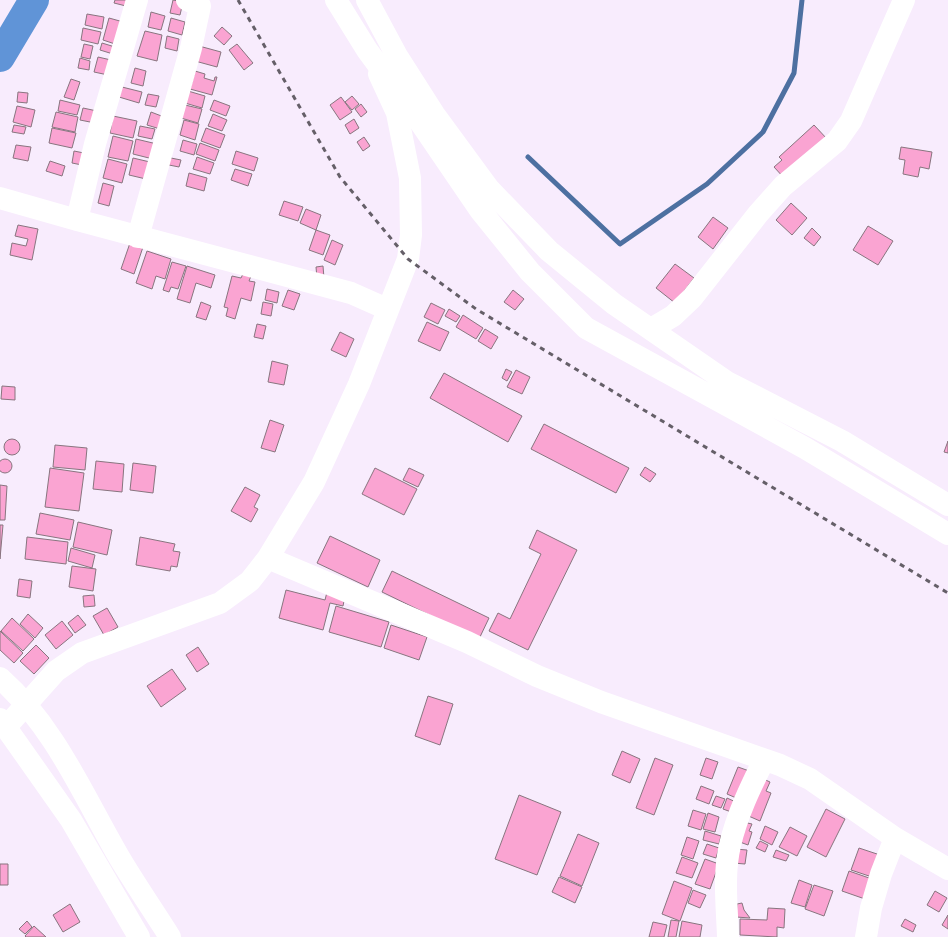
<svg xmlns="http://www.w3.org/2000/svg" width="948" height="937" viewBox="0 0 948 937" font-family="Signika,sans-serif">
  <rect width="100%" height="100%" fill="#f8ecfd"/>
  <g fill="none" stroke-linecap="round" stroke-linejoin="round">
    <!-- stream -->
    <path stroke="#4d70a1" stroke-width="5" d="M528 157 620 244 707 184 763 132 794 73 802 0"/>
    <!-- river -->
    <path stroke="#6094d7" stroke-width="30" d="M0 57 34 0"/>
  </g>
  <!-- building -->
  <path fill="#faa4d2" stroke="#88757f" d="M115 0H132L130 7 114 3Z
    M173 0 183 2 180 15 170 13Z
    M151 12 165 16 161 30 148 27Z
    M87 14 104 17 102 29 85 25Z
    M109 18 127 23 121 46 103 40Z
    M171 18 185 22 182 35 168 31Z
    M222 27 232 36 224 45 214 36Z
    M83 28 101 32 98 44 81 40Z
    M145 31 162 35 157 61 137 56Z
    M167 36 179 39 177 51 165 48Z
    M102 43 115 47 113 54 100 50Z
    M84 44 93 46 90 59 81 57Z
    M237 44 253 63 244 70 229 50Z
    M199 46 221 52 217 67 195 61Z
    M98 57 111 60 108 75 94 72Z
    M80 58 90 61 89 70 78 68Z
    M135 68 146 71 143 86 131 83Z
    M195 71 205 74 204 78 214 81 215 77H217L212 95 190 89Z
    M71 79 80 82 74 100 64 97Z
    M122 87 142 92 139 103 119 97Z
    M188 91 205 96 202 108 185 103Z
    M18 92 28 93 27 103 17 102Z
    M148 94 159 96 156 107 145 105Z
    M352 96 359 104 352 110 345 102Z
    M341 97 352 112 340 120 330 105Z
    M60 100 80 105 77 115 58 111Z
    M214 100 230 106 226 116 210 110Z
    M361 104 367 112 361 117 355 109Z
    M185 105 202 109 198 123 181 118Z
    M17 106 35 110 31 127 13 122Z
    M83 108 97 111 95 123 80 120Z
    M56 112 78 117 75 132 52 127Z
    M151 112 164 117 160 129 147 125Z
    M213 114 227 120 222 131 208 126Z
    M113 116 137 121 133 138 110 133Z
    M354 119 359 128 350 134 345 125Z
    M184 120 199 124 195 140 180 135Z
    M14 125 26 127 24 134 12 132Z
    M814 125 828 140 785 179 774 167 782 160 779 157Z
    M140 126 155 129 152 139 138 136Z
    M52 128 76 133 72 148 49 143Z
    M206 128 225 135 220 148 201 141Z
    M113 136 133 141 128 161 108 157Z
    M364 137 370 146 363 151 357 142Z
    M136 139 157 144 153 159 133 154Z
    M183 140 197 144 194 155 180 151Z
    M200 143 219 150 215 161 196 154Z
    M16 145 31 147 28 161 13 158Z
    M901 147 932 152 929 169 920 167 918 177 903 174 905 160 899 159Z
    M74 151 89 154 87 166 72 163Z
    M236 151 258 158 254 171 232 164Z
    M166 157 181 160 179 167 164 164Z
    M197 157 214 163 210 174 193 169Z
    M133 158 150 162 146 179 129 175Z
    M108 159 127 164 122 183 103 178Z
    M50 161 65 166 62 176 46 171Z
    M235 169 252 174 248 186 231 180Z
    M189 173 207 178 204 191 186 186Z
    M103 183 114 186 109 206 98 203Z
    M284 201 303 207 298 221 279 215Z
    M791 203 807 218 792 235 776 220Z
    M306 209 321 215 316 230 300 223Z
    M713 217 728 228 713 249 698 237Z
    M18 225 38 229 32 260 10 255 12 243 26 246 28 239 15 236Z
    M868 226 893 241 878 265 853 250Z
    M812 228 821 237 814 246 804 238Z
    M316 230 330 235 323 255 309 250Z
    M332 240 343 245 335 265 324 260Z
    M130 243 143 247 134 274 121 269Z
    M147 251 171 259 165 279 156 276 152 289 136 283Z
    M172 262 186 266 178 289 171 287 169 292 163 290Z
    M675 264 694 278 675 303 656 288Z
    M187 266 215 275 211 288 196 283 190 303 177 299Z
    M323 266 324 278H317L316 267Z
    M243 274 251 276 249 281 255 282 251 301 241 298 235 319 226 316 228 308 224 307 232 276 241 278Z
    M267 289 279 292 277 303 265 300Z
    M288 290 300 294 294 310 282 306Z
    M513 290 524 299 515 310 504 302Z
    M201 302 211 306 206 320 196 317Z
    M263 302 273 304 271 316 261 314Z
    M431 303 445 310 438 324 424 317Z
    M449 309 460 316 456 322 445 316Z
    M463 315 483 328 476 339 456 327Z
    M427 322 449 332 440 351 418 341Z
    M257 324 266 326 263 339 254 337Z
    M485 329 498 337 491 349 478 341Z
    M340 332 354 339 346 357 331 350Z
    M272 361 288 365 284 385 268 382Z
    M506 369 512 372 507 381 502 378Z
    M516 370 530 377 522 394 507 387Z
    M444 373 522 416 508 442 430 398Z
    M2 386 15 387V400L1 399Z
    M270 420 284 425 275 452 261 448Z
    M544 424 629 468 616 493 531 449Z
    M4 447a8 8 0 1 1 16 0a8 8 0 1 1-16 0Z
    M948 441V453L944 452Z
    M55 445 87 448 85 470 53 467Z
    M-2 466a7 7 0 1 1 14 0a7 7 0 1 1-14 0Z
    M96 461 124 464 122 492 93 489Z
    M133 463 156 466 153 493 130 490Z
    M645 467 656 474 650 482 640 475Z
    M50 468 84 473 79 511 45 507Z
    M375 468 417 489 404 515 362 494Z
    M409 468 424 475 418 487 403 480Z
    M0 485 7 486 5 520H0Z
    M245 487 260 495 254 507 258 509 251 522 231 511Z
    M40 513 74 520 70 540 36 534Z
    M78 522 112 530 107 555 73 547Z
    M0 525H3L0 559Z
    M537 530 577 550 528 650 489 631 498 613 510 619 541 554 529 548Z
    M330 536 380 560 368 587 317 563Z
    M27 537 68 542 66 564 25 559Z
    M140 537 175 544 173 551 180 552 177 567 171 566 170 571 136 565Z
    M71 548 95 555 92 568 68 561Z
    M72 566 96 569 93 591 69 587Z
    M392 571 489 618 479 639 382 592Z
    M19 579 32 581 30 598 17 596Z
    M286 590 325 600 327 592 345 596 343 606 330 603 323 630 279 618Z
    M94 595 95 606 84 607 83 596Z
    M336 606 389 622 381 647 329 632Z
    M107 608 118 627 104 635 93 616Z
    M28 614 43 628 35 638 20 624Z
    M78 615 86 625 75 633 68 623Z
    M12 618 34 639 23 651 1 631Z
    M62 621 73 635 56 649 45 635Z
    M391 625 427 637 419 660 384 648Z
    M0 631 23 653 14 663 0 650Z
    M36 645 49 658 34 674 20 661Z
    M198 647 209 664 197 672 186 655Z
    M172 669 186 689 161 707 147 686Z
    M428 696 453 704 440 745 415 736Z
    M622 751 640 759 630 783 612 775Z
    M655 758 673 765 654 815 636 808Z
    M706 758 718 762 712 779 700 775Z
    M738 767 752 772 741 800 727 794Z
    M759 777 770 782 766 791 771 793 760 821 744 814Z
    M701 786 714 791 709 804 696 799Z
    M519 795 561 812 537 875 495 859Z
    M716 796 725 799 721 808 712 805Z
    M727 798 738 803 734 813 723 809Z
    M826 809 845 819 826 857 807 847Z
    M693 810 706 814 701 830 688 826Z
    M708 813 719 817 715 832 703 829Z
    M743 822 752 824 749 831 752 832 748 845 737 841Z
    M765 826 778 832 772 845 760 839Z
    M790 827 807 836 797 856 779 847Z
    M705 831 721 836 719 844 703 840Z
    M578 834 599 843 582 886 560 876Z
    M687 837 699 841 693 859 681 855Z
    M760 841 768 845 765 852 756 848Z
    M707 844 719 848 716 858 703 854Z
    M859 848 880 855 872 877 851 870Z
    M735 849 747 850 745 864 733 863Z
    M776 850 789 855 786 861 773 857Z
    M682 857 698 863 692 878 676 873Z
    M705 859 719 864 710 889 695 884Z
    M0 864H8V885H0Z
    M849 871 872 879 865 899 842 891Z
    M559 877 582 887 575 903 552 892Z
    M799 880 812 885 805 907 791 903Z
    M674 881 692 888 680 921 662 914Z
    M814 885 833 891 824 916 805 909Z
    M693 890 706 895 700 908 688 903Z
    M935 891 947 898 939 912 927 905Z
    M742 903 744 910 750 918 736 917 737 904Z
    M70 904 80 922 63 932 53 915Z
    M768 908 785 909 784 928 777 927V937L740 935V919L767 920Z
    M948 915V929L942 925Z
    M905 919 916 925 913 932 901 926Z
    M671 920 679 921 676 937H668Z
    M27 921 32 927 25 934 19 929Z
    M682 921 702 925 700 937H679Z
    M653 922 667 925 664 937H649Z
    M34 926 46 937H26L25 936Z"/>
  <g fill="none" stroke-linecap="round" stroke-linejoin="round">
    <!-- minor -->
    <path stroke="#fff" stroke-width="22" d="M0 198 77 220 351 293 387 309
      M77 220 95 144 137 0
      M138 237 191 48 200 6 187 0
      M651 329 673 316 692 298 758 214 783 186 837 141 851 121 904 0
      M268 558 467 642 537 676 601 702 780 765 810 779 895 838 948 869
      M6 727 56 671 82 653 220 603 250 581 268 558 314 482 359 384 408 259 411 235 410 178 397 113 379 74
      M728 937C727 907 723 875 730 845 737 815 750 788 764 760
      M866 937 871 908 881 874 895 838"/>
    <!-- major -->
    <path stroke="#fff" stroke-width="22" d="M336 0 367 50 420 122 480 210 530 272 586 328 805 448 948 534
      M367 0 397 56 434 114 489 189 549 251 614 304 727 382 842 441 948 505
      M0 678C55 727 83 795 119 857 135 884 153 910 170 937
      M0 719 71 820 139 937"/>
    <!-- rail -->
    <path stroke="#655f68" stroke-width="3" stroke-dasharray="5 5" stroke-linecap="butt" d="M238 0 340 177 408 259 476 309 948 593"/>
  </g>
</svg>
